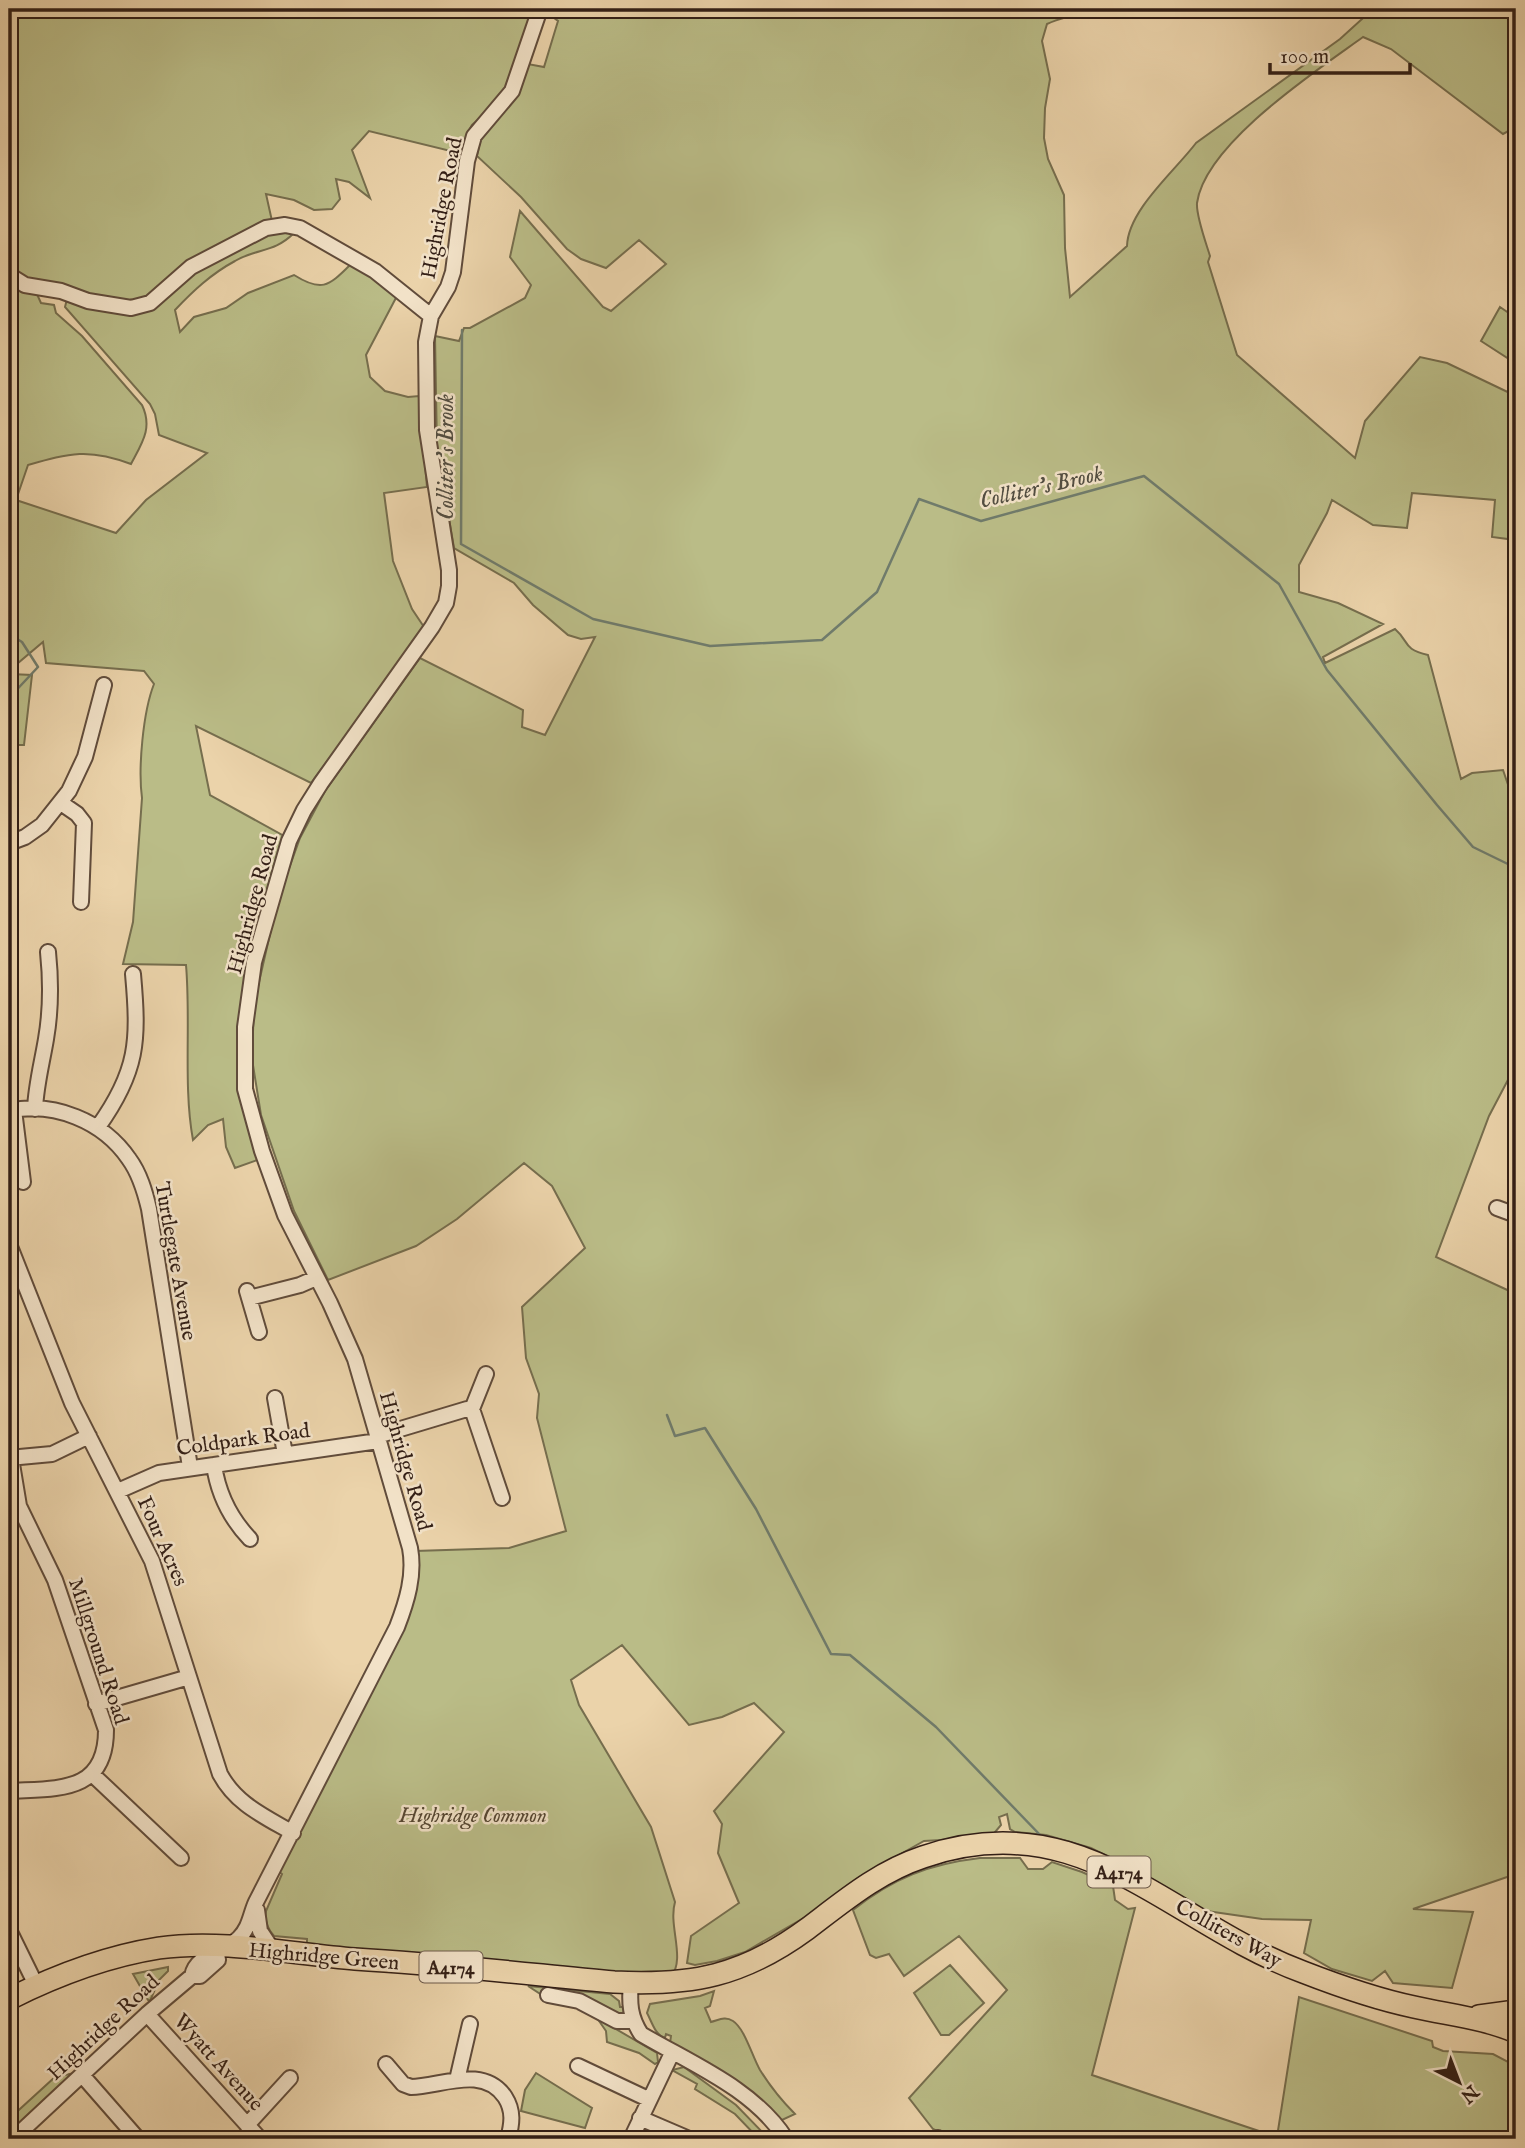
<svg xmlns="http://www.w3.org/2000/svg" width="1525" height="2148" viewBox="0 0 1525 2148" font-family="'IM FELL English',serif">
  <rect width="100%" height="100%" fill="#ebd3aa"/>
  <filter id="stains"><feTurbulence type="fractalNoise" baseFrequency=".00286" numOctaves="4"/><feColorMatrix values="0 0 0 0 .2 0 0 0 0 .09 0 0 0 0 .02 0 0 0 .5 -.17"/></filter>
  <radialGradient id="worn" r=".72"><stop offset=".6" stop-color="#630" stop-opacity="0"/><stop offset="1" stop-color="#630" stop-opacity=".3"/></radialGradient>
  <!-- green -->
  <path fill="#babc87" stroke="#766e4e" stroke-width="2" d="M9 9H536L512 76 499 102 472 125 467 134V155L369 131 352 150 370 198 349 182 336 179 340 199 332 209 314 210 294 200 266 194 272 221 147 299C142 300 136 303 131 303 102 304 34 285 9 271Z
    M547 9H1090C1076 16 1062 17 1047 24L1042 41 1050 79 1045 108 1044 138 1048 159 1064 195 1065 248 1070 297 1127 246C1128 210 1175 171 1196 143L1340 39 1373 9H1516V127L1503 134 1391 49 1363 37C1316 71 1205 144 1197 203 1196 216 1206 243 1210 256L1208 262 1237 355 1355 458 1365 421 1420 357 1447 363 1516 396V491L1508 517V539L1492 537 1495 500 1412 493 1407 528 1373 525 1332 500 1327 513 1299 565V592L1338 603 1383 624 1323 657 1325 663 1395 629C1410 642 1402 649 1428 655L1461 779 1472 773 1503 770 1516 808V1080L1510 1076 1489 1116 1436 1257 1516 1294V1874L1413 1909 1473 1912 1452 1988 1393 1983 1385 1971 1372 1981 1332 1969 1304 1953 1311 1920 1262 1919 1200 1910 1154 1880 1091 1848 1046 1835 1015 1832 1010 1829 1007 1814 999 1817 1001 1825 991 1837 924 1841 858 1878 821 1908 745 1952 717 1961 695 1965 687 1963 691 1936 739 1903 718 1853 722 1824 714 1811 784 1732 754 1703 722 1717 689 1725 622 1645 571 1680 579 1705 651 1827 675 1902C668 1926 686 1958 671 1977L327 1950 307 1944V1939L274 1936C268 1929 264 1921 266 1911L282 1874 278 1871 400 1631 415 1551 509 1548 566 1531 537 1418 539 1394 526 1358 522 1307 585 1248 552 1186 524 1163 457 1219 416 1246 328 1280 294 1211 261 1115 252 1059 254 1004 278 899 300 838 325 791 420 658 523 710 522 727 545 735 595 637 581 639 568 635 533 605 514 583 454 548 437 449 435 336 459 341 464 328H470L525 298 531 285 510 257 520 211 603 307 611 311 666 264 639 240 606 268 581 259 567 249 521 197 477 156 481 137 528 64 544 67 558 21 546 12Z
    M285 229 294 233C274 253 257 248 235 261 211 274 193 291 175 310L180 332 194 317 226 308 248 293 294 275C321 292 328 287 350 265L372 275 398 294 366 355 370 377 385 391 408 397 419 396 427 487 384 493 393 561 412 609 424 627 416 642 311 783 196 726 210 795 284 836 273 871 239 1087 243 1109 260 1159 235 1168 226 1147 223 1119 208 1125 193 1140C183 1086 191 1022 186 965L123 964 133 922 142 798C138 768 143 712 154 684L144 671 46 663 43 642 18 663 9 653V283L36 292 41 303 54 305 56 313 82 336 142 405C153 428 142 443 131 464 89 448 70 453 28 465L16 500 116 533 146 500 207 453 159 435 155 414 150 404 65 307 67 299 133 313C177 283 232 240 285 229Z
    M1500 307 1516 318V360L1514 356 1509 359 1481 341Z
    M10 674 32 675 24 745H9Z
    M980 1858H1020L1028 1869H1043L1052 1862 1082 1872 1113 1886 1115 1900 1128 1909 1135 1908 1092 2075 1277 2137 1299 1997 1432 2041 1433 2047 1443 2051 1493 2054 1516 2066V2139H944L941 2133 933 2129 909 2098 1007 1990 959 1936 904 1976 889 1954 876 1958 870 1955 853 1910C893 1878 929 1864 980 1858Z
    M950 1965 984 2003 949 2035H941L914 1993Z
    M168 1967V1971L159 1980 150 2001 148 2000 133 1974Z
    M528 1986 610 1994 619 2001 620 2007H625L624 2012 617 2016 545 1997Z
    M714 1991 710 2006 705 2008 711 2022C719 2020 725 2016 733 2021 745 2029 752 2056 760 2070 770 2086 781 2100 795 2114L782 2120 778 2119 670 2043 671 2036 666 2034 665 2038C655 2035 652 2022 647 2013L650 2004 700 1996Z
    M597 2018 657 2053 658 2062 655 2064 639 2053 607 2042 606 2031Z
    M684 2067 736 2105 769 2139H759L735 2114 695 2089 697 2084 672 2070Z
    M75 2073 14 2129 9 2124V2119L55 2077Z
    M536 2073 592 2108 585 2128 521 2111 525 2090Z"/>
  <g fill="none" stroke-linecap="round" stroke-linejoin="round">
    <!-- stream -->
    <path stroke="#707b6b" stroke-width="2.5" d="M462 330 461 544 593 619 710 646 822 640 877 592 919 499 981 521 1144 476 1279 584 1327 670 1437 805 1473 847 1516 868
      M9 634 22 642 38 667 9 698
      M667 1415 675 1436 705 1428 756 1509 831 1654 850 1655 936 1727 1043 1838"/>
    <!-- minor casing -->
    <g stroke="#614c3b" stroke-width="18">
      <path id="minor" d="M9 275 25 285 61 291 88 301 131 308 150 303 191 267 266 228 285 225 300 228 375 271 431 316
        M61 803 77 814 84 823 81 902
        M9 843 25 837 42 825 69 791 85 757 104 685
        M35 1109C36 1085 42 1063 46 1039 51 1010 51 981 48 952
        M14 1110 23 1182
        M9 1111C54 1101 103 1121 129 1159 140 1174 145 1192 149 1209L190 1467
        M98 1127C138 1071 139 1041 133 974
        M1497 1208 1516 1215
        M9 1244 72 1403 152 1561 220 1774C236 1804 264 1816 293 1833
        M247 1291 259 1332
        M249 1298 300 1285 316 1278
        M275 1398 285 1454
        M472 1409 486 1374
        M377 1436 467 1409H472L502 1498
        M9 1458 52 1454 89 1436
        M214 1465C218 1493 230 1518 250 1539
        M118 1491 159 1473 378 1441
        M96 1704 189 1677
        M92 1774 181 1858
        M9 1791C57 1788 106 1794 106 1730L55 1580 19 1506 11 1458
        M257 1910 260 1931 272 1949
        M9 1930 36 1985
        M192 1976H200L218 1960 217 1954
        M631 1983C629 2003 630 2017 641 2034 692 2064 754 2089 786 2139
        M548 1995 579 2001 617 2021H633
        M147 2014 260 2139
        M386 2064 403 2084 411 2087C442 2086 483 2065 505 2097 514 2111 512 2124 508 2139
        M578 2066 648 2099
        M82 2075 138 2139
        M457 2080 470 2024
        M640 2118 689 2139
        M247 2125 290 2078
        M13 2139 147 2014 192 1976C196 1954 225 1952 239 1938 250 1927 250 1915 256 1902L397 1627C407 1601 415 1575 410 1548L355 1359 330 1303 285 1215 262 1151 245 1089V1027L254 962 289 841 304 810 321 783 432 627 446 603 449 586V570L427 430 426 342 431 316 448 287 453 272 467 161 474 136 512 91 540 9
        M631 2139 672 2053
        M936 2139 938 2138"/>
    </g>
    <!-- highway casing -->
    <g stroke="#331f16" stroke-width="24">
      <path id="highway" d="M9 1999C55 1976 108 1956 159 1948 222 1939 292 1954 355 1959 441 1964 528 1974 614 1982 692 1986 743 1976 807 1929 844 1901 878 1872 923 1857 1083 1802 1168 1922 1303 1972 1339 1986 1376 1999 1414 2007 1449 2015 1483 2018 1516 2032
        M1479 2016 1516 2011"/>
    </g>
    <!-- minor -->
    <use href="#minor" stroke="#f2e2c8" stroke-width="14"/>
    <!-- highway -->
    <use href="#highway" stroke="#ebd3aa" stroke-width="21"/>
  </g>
  <g text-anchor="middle" stroke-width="5" stroke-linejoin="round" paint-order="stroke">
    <!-- shield labels -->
    <g fill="#f2e2c8" stroke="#6c5a4b" stroke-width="2">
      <rect x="1087.5" y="1856.5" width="63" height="31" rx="5"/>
      <rect x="419.5" y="1951.5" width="63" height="31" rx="5"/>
    </g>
    <g font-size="19" font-weight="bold" fill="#331f16">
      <text x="1119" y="1879">A4174</text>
      <text x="451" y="1974">A4174</text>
    </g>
    <!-- street labels -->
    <g font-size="21" fill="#331f16" stroke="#f2e2c8">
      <text transform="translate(441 208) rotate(-79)" y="7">Highridge Road</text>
      <text transform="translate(252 904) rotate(-75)" y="7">Highridge Road</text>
      <text transform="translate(176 1261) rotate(80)" y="7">Turtlegate Avenue</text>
      <text transform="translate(243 1439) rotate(-8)" y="7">Coldpark Road</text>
      <text transform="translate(406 1461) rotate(74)" y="7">Highridge Road</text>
      <text transform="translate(163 1541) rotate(66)" y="7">Four Acres</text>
      <text transform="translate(99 1651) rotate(72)" y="7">Millground Road</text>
      <text transform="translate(1229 1933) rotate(29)" y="7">Colliters Way</text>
      <text transform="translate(324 1956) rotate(5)" y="7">Highridge Green</text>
      <text transform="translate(103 2027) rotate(-43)" y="7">Highridge Road</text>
      <text transform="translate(219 2062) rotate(48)" y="7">Wyatt Avenue</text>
    </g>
    <!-- park labels -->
    <g font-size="21" font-style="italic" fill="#554632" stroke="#f2e2c8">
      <text x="473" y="1822">Highridge Common</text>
    </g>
    <!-- water labels -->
    <g font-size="23" font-style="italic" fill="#524d41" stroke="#f2e2c8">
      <text transform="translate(445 457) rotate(-90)" y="8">Colliter's Brook</text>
      <text transform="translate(1041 486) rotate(-13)" y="8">Colliter's Brook</text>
    </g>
  </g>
  <!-- margin -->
  <rect width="1525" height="2148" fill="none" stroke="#ebd3aa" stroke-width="35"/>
  <rect x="10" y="10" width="1504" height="2127" fill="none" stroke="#331f16" stroke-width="3.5"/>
  <rect x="18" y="18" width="1490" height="2113" fill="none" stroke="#331f16" stroke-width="2"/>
  <!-- north arrow -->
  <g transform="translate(1459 2082) rotate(138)" stroke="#f2e2c8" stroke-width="5" paint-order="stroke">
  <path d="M0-5L12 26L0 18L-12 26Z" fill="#331f16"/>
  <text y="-10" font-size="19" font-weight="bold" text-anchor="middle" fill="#331f16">N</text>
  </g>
  <!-- scale -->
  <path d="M1270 63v10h140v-10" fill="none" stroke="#331f16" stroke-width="3.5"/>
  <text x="1280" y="63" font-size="21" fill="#331f16" stroke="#f2e2c8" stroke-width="5" paint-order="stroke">100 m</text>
  <rect width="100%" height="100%" filter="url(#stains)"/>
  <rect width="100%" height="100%" fill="url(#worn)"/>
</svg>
